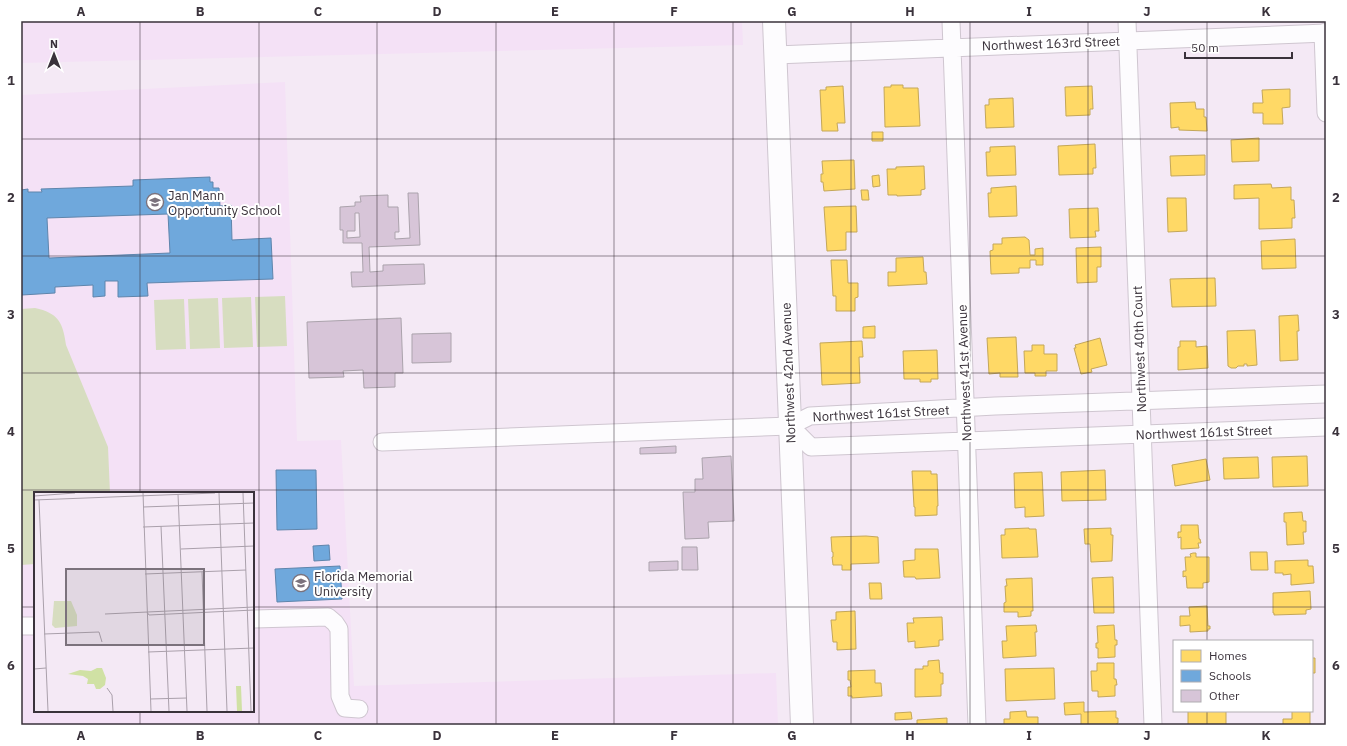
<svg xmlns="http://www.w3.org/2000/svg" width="1347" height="746" viewBox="0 0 1347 746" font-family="'IBM Plex Sans',sans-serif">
  <rect width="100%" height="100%" fill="#f4e9f5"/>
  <!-- built -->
  <path fill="#f4e1f6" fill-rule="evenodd" d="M21 21H742L743 45 21 63Z
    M285 82 297 441 341 440 354 686 776 673 778 725H21V95ZM35 493H253V711H35Z"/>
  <!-- green -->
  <path fill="#d7ddc0" d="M285 296 287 346 257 347 255 297Z
    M251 297 253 347 224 348 222 298Z
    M218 298 220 348 190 349 188 299Z
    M184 299 186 349 156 350 154 300Z
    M35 308C58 313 63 322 66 345L108 447 110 493H35V564L21 565V309Z"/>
  <!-- homes -->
  <path fill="#ffd966" stroke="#c4a759" d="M891 85H903V88H918L920 126 885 127 884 87H891Z
    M843 86 845 123H837L838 131H822L820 90H826V87Z
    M1092 86 1093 109H1090V115L1066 116 1065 87Z
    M1290 89V107L1282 108 1283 124H1263V113H1253V103H1263L1262 90Z
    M1013 98 1014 127 986 128 985 105H989V99Z
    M1195 102 1196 109H1204V117H1206L1207 131 1179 130V127L1171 128 1170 103Z
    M872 132H883V141H872Z
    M1259 138V161L1232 162 1231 140Z
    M1095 144 1096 168H1093V174L1059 175 1058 146Z
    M1015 146 1016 175 987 176 986 152H990V147Z
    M1205 155V175L1171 176 1170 156Z
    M854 160 855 189 824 191 823 182H821V174H823L822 161Z
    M924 166 925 189 921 190V195L897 196V195H888L887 169H896V167Z
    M879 175 880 186 873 187 872 176Z
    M1271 184 1272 188 1291 187V200H1294L1295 218H1292V228L1259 229V198L1234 199V185Z
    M1016 186 1017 216 989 217 988 193H991V188Z
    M861 190H868L869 200H862Z
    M1167 198H1186L1187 231 1168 232Z
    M856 206 857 232H846V250L827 251 824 207Z
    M1098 208 1099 231H1095L1096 237 1070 238 1069 209Z
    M1025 237 1029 240 1030 255H1035V249L1043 248V265H1036V260H1030V268H1019V273L991 274 990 251 993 250V244H1002V238Z
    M1295 239 1296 268 1262 269 1261 241Z
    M1101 247V267H1097V282L1077 283 1076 248Z
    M923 257 924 272H926L927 284 888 286V272H896V258Z
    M831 260H847L848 283H858V297L855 298V311H836V296H833Z
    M1215 278 1216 306 1172 307 1170 279Z
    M1298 315 1299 331H1297L1298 360 1280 361 1279 316Z
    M875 326V338H863V327Z
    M1255 330 1257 365 1247 366V364H1244V366H1238L1236 368H1231L1228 366 1227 331Z
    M1016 337 1018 377H1000V373L989 374 987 338Z
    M1100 338 1107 365 1091 369 1092 372 1081 374 1074 348H1076L1075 345Z
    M862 341 863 357H859L860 383 822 385 820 343Z
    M1180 341H1196V347L1207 346 1208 368 1178 370V347H1180Z
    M1032 345H1044V354H1057V371H1046V376H1035V373H1025L1024 351H1032Z
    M937 350 938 379H931V382H920V379H904L903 351Z
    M1307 456 1308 486 1273 487 1272 457Z
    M1258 457 1259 478 1224 479 1223 458Z
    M1206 459 1210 480 1175 486 1172 465Z
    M1105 470 1106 500 1062 501 1061 472Z
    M912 471H931V474H937L938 506H937V515L915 516V507H914Z
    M1042 472 1044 516 1025 517V507L1015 508 1014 473Z
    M1302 512 1303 521H1306V532H1303L1304 544 1287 545 1286 522H1284V513Z
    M1181 525H1198L1199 539H1200L1201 543H1198L1199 548 1181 549V537L1178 538V532H1181Z
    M1029 528V529H1036L1038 557 1002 558 1001 535H1005V529Z
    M1111 528V535H1113L1112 561 1091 562 1090 544H1085L1084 529Z
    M866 536 878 537 879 563 851 564V570H842V565H833L832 557H833V552H832L831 537Z
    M915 549H938L940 578 916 579 915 577H904L903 561 915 560Z
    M1250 552H1267L1268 570H1251Z
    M1193 553H1196V557H1209V582L1203 583V588H1187L1186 576 1183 577V571H1186L1185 557H1191L1190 554Z
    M1308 560V566H1313L1314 583 1291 585V574L1283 575V573H1275V561Z
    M1113 577 1114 613H1094L1092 578Z
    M1032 578 1033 611H1031V616L1018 617V612H1004V603L1006 602 1005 586H1007L1006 579Z
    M869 583H881L882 599H870Z
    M1310 591 1311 609 1306 610V614L1274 615V613H1273V593Z
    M1207 606 1208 626H1210V629H1208V631L1190 632V625L1180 626V616H1190L1189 607Z
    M855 611 856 649 837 650V642H833L831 620H836V612Z
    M942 617 943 640H939V646L915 648V641L908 642 907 623H914L913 618Z
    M1036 625 1037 632H1035L1036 656 1003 658 1002 641H1007L1006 626Z
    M1114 625 1115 640H1117V645H1115V657L1098 658V648H1096V643H1098L1097 626Z
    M1312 658H1315V673H1312Z
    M939 660 940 673H943V684H941V696L915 697V669H923V666H928V661Z
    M1097 663H1114V679H1116L1117 685H1115V696L1098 697V691H1092L1091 671H1097Z
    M1054 668 1055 699 1006 701 1005 669Z
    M875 670V683H881L882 696 852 698V696H848V687H851L850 680H848V671Z
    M1084 702V712L1116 711V718H1118V723L1116 724V725H1081V714L1065 715 1064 703Z
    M1026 711 1027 717H1038V725H1004V719H1010V712Z
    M1188 711H1226V725H1188Z
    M1292 711H1310V725H1283V719H1292Z
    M911 712 912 719 895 720V713Z
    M947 718V725H917V720Z"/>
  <!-- schools -->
  <path fill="#6fa8dc" stroke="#5f85ac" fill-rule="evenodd" d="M210 177V182H213V188H219L220 206 231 205 232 240 271 238 273 279 147 283 148 296 118 297V281H105V296L93 297V285L55 287V293L22 295 21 287V190L28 189V192H42L41 189 133 186V180ZM168 214 170 253 49 258 47 218Z
    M276 470H316L317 529 277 530Z
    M329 545 330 560 314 561 313 546Z
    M340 566 342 599 277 602 275 569Z"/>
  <!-- building -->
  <path fill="#d7c5d8" stroke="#aba3ac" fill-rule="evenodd" d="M408 193H418L420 245 369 247 370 272 383 271V265L424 264 425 284 352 287 351 272H363L362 243H343V230H340V207L355 206V202H361L360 196 388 195V207H398L399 232H395V239L410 238ZM355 213H359L360 237 347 238V231H355Z
    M401 318 403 373H395V387L364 388 363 370 343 371 344 377 309 378 307 322Z
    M451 333V362L412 363V334Z
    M676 446V453L640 454V448Z
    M731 456 734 521 708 522 709 538 685 539 683 492H695V479H703L702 458Z
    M682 547H697L698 570H682Z
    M678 561V570L649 571V562Z"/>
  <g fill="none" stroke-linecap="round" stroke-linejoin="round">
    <!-- street casing -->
    <g stroke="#cfc6d0" stroke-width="19">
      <path id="street" d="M951 21 977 725
        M1127 21 1153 725
        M1323 33 1326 113
        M776 55 1326 33
        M790 426 811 447 1326 427
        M382 442 790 426 810 416 995 406 1326 394
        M253 619 328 617 335 623 339 629 340 696 345 708 359 709
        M21 626H35"/>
    </g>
    <!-- secondary casing -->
    <g stroke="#cfc6d0" stroke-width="24">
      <path id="secondary" d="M774 21 802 725"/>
    </g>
    <!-- street -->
    <use href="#street" stroke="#fdfcfe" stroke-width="17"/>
    <!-- secondary -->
    <use href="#secondary" stroke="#fdfcfe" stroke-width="22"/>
  </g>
  <!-- grid -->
  <path fill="none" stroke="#3a323b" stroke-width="1" stroke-opacity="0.55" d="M140 21V493M259 21V725M377 21V725M496 21V725M614 21V725M733 21V725M851 21V725M970 21V725M1088 21V725M1207 21V641M21 139H1326M21 256H1326M21 373H1326M21 490H1326M21 607H35M253 607H1326M140 711V725M1207 711V725"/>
  <!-- icons -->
  <defs>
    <g id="school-ring" transform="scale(0.9)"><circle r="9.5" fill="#fff" stroke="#7b727c" stroke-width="1.5"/><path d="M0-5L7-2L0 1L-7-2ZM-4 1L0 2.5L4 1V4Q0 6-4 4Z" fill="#7b727c"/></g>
    <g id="university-ring" transform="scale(0.9)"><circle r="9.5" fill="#fff" stroke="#7b727c" stroke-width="1.5"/><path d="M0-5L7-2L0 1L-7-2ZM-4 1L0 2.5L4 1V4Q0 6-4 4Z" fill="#7b727c"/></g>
  </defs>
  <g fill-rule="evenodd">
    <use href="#school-ring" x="155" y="202"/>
    <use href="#university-ring" x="301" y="583"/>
  </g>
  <g text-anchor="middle" stroke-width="4" stroke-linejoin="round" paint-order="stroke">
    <!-- street labels -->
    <g font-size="13" fill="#3a323b" stroke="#fff">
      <text transform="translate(1051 43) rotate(-2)" y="5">Northwest 163rd Street</text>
      <text transform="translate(1139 349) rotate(-92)" y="5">Northwest 40th Court</text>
      <text transform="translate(788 373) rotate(-92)" y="5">Northwest 42nd Avenue</text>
      <text transform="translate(964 373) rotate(-92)" y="5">Northwest 41st Avenue</text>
      <text transform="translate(881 413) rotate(-3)" y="5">Northwest 161st Street</text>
      <text transform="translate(1204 432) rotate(-2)" y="5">Northwest 161st Street</text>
    </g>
    <!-- poi labels -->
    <g font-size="13" fill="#3a323b" stroke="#fff" text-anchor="start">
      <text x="168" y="200">Jan Mann<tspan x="168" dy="15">Opportunity School</tspan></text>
      <text x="314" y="581">Florida Memorial<tspan x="314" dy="15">University</tspan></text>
    </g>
  </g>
  <!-- overview -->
  <g transform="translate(34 492)">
    <rect width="220" height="220" fill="#f4e9f5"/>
    <path d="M20 109H37L43 123V134L21 136 18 133Z" fill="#d7ddc0"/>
    <path d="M63 176H68L72 186 71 193 66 197H62L60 192H53L54 187 49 184 34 182 46 178 57 179ZM202 194H207L208 219H203Z" fill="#d0e1a4"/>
    <path fill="none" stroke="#aaa0ab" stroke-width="1" d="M109 1 117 219M185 1 193 219M209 1 217 219M144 2 153 219M0 4 41 1M0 8 181 1M5 8 14 219M109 15 220 11M127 34 135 219M109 35 220 31M147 57 220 54M168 80 173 219M111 82 212 78M113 120 115 123 220 118M71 122 220 115M10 142 65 140 68 150M114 160 220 156M0 177 12 176M73 196 78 203 79 219M116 207 153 206"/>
    <path fill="#7b727c" fill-opacity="0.15" stroke="#7b727c" stroke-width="2" d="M32 77H170V153H32Z"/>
    <rect width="220" height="220" fill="none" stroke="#3a323b" stroke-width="2"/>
  </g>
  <!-- border -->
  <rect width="1347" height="746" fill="none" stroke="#ffffff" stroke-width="44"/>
  <!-- legend -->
  <rect x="1173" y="640" width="140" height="72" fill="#ffffff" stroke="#b0adb1"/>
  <rect x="1181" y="650" width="20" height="12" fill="#ffd966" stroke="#b0adb1"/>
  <text x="1209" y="660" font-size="12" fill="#3a323b">Homes</text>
  <rect x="1181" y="670" width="20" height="12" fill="#6fa8dc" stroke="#b0adb1"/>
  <text x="1209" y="680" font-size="12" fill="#3a323b">Schools</text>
  <rect x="1181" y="690" width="20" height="12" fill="#d7c5d8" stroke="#b0adb1"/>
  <text x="1209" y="700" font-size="12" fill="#3a323b">Other</text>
  <!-- north arrow -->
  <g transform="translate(54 54)" stroke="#ffffff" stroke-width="3" paint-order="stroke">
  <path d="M0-3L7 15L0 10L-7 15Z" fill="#3a323b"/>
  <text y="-6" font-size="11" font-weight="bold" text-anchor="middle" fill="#3a323b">N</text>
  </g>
  <!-- scale -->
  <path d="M1185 52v6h107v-6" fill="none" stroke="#3a323b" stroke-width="2"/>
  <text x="1191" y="52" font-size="12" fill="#3a323b" stroke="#ffffff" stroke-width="3" paint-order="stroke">50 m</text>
  <rect x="22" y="22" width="1303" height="702" fill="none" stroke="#3a323b" stroke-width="1.5"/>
  <g font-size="13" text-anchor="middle" font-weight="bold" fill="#3a323b">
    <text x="81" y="16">A</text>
    <text x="200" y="16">B</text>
    <text x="318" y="16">C</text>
    <text x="437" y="16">D</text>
    <text x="555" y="16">E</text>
    <text x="674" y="16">F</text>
    <text x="792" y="16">G</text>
    <text x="910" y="16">H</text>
    <text x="1029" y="16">I</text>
    <text x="1147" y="16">J</text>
    <text x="1266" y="16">K</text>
    <text x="11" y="85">1</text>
    <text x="1336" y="85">1</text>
    <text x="11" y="202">2</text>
    <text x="1336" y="202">2</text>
    <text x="11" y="319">3</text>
    <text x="1336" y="319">3</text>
    <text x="11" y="436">4</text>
    <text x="1336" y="436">4</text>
    <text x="11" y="553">5</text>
    <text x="1336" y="553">5</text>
    <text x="11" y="670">6</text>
    <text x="1336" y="670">6</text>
    <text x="81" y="740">A</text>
    <text x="200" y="740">B</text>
    <text x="318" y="740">C</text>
    <text x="437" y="740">D</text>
    <text x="555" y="740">E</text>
    <text x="674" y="740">F</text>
    <text x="792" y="740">G</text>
    <text x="910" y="740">H</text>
    <text x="1029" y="740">I</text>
    <text x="1147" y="740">J</text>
    <text x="1266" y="740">K</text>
  </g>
</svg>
